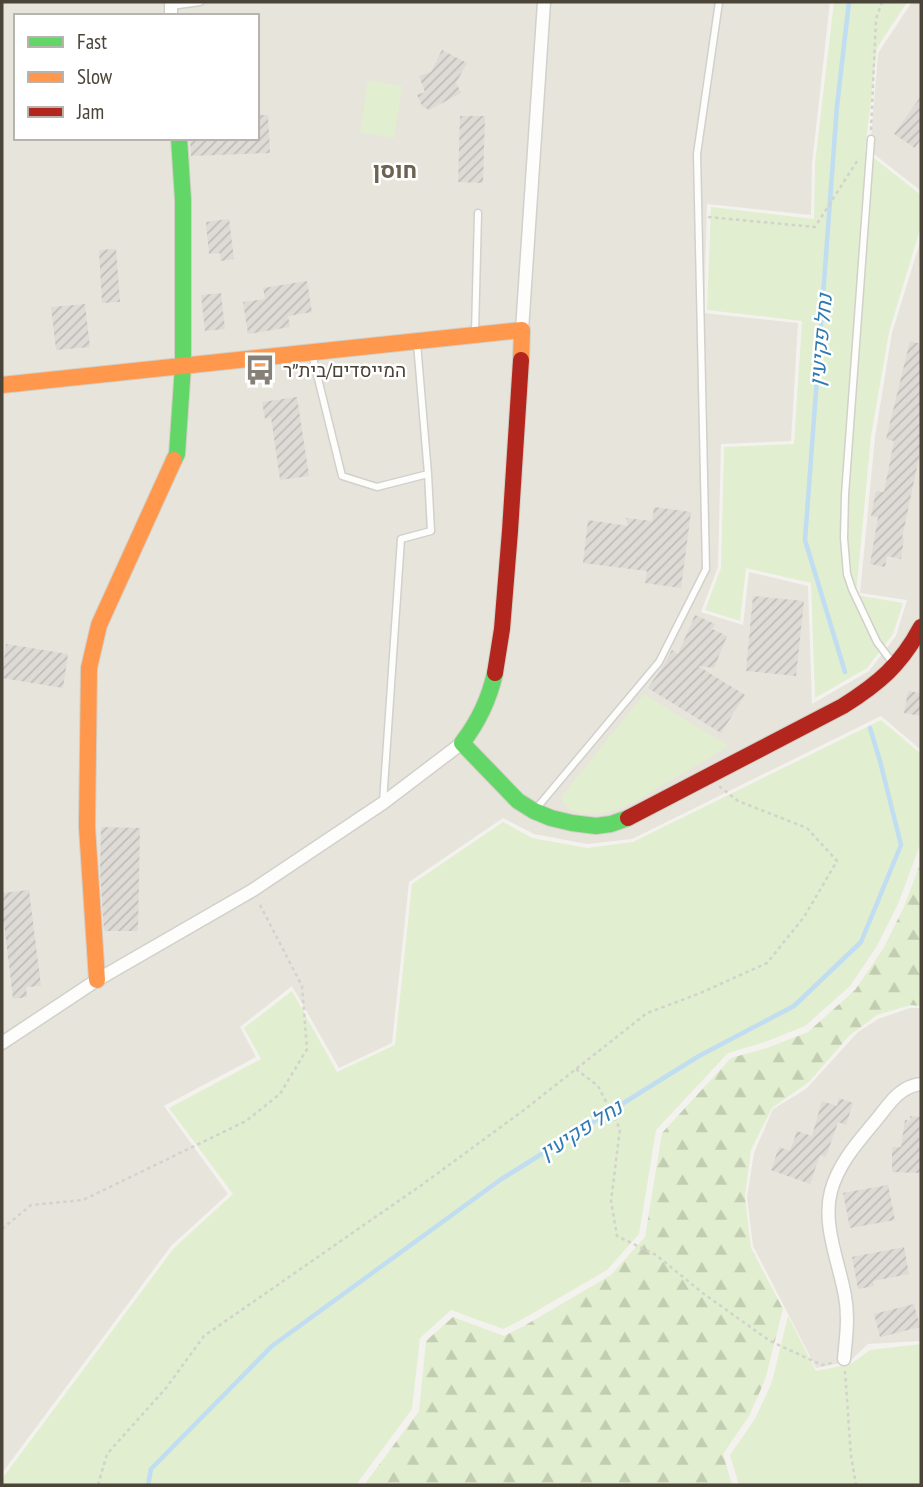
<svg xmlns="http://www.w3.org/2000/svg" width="923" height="1487" viewBox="0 0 923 1487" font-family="'PT Sans Narrow',Heebo,sans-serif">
  <defs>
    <pattern id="forest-firs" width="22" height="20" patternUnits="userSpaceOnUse" patternTransform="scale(1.75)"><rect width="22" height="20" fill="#e1eecf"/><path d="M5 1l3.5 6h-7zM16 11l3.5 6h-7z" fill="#c3cdb2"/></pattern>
    <pattern id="building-hatch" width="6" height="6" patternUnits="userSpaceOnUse" patternTransform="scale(1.75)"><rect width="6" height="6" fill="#dedbd6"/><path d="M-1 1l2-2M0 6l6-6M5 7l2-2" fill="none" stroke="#c0bdb8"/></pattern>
  </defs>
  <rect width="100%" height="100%" fill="#f4f2ee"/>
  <!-- residential -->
  <path fill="#e7e4dc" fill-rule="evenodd" d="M2 2H830L812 164 811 215 707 204 704 313 798 323 791 441 721 444 718 567 701 612 743 625 749 572 808 586 812 704 869 671 896 636 907 600 860 593 875 437 892 333 921 239V750L881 716 632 839 587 844 534 834 503 818 409 882 392 1043 339 1068 292 986 240 1027 256 1057 164 1106 228 1194 171 1246 2 1473ZM16 16H257V138H16Z
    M912 2H921V191L870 151 878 53Z
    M910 1008H921V1341L868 1344 850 1361 816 1368 753 1246 747 1197 754 1153 773 1109 806 1089 858 1032 878 1019Z"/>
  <!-- green -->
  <path fill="#e1eecf" d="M834 2H907L877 48 865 151 921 195V226L889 332 871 436 856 595 903 603 893 634 867 668 815 698 811 583 746 568 740 621 705 610 721 568 724 447 794 444 802 321 707 310 711 207 814 219 815 164Z
    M368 80 402 86 394 138 360 132Z
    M644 694 728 746C707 759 687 771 666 783 650 793 635 803 618 809 600 816 567 819 561 797Z
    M881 720 921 754V842L898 904 877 946 850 986 805 1026 765 1042 728 1053 656 1130 639 1234 607 1270 521 1320 503 1329 451 1310 420 1338 412 1409 356 1485H2V1479L174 1248 233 1194 169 1108 261 1059 244 1028 292 991 337 1072 395 1045 412 884 503 822 532 838 587 848 633 842Z
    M788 1316 816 1371 851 1364 870 1350 921 1344V1485H739L730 1455 755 1419 772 1382Z"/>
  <!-- forest -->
  <path fill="url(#forest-firs)" d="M921 861V1006L911 1005 877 1015 849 1036 809 1082 772 1108 751 1150 745 1197 751 1248 783 1309 765 1380 749 1416 723 1454 732 1485H364L419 1411 426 1341 453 1317 504 1336 524 1326 611 1275 645 1237 662 1133 731 1058 767 1048 808 1032 855 990 883 949 904 907Z"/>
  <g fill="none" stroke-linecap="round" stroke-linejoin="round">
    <!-- stream -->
    <path stroke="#c0ddf1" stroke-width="4.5" d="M845 672 805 540 837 106 849 2
      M148 1485 151 1469 272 1346 500 1180 699 1056 794 1006 861 942 901 845 880 761 870 728"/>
  </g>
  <!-- building -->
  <path fill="url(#building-hatch)" d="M442 50 467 63 456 83 461 93 429 110 422 106 417 95 425 92 419 76 431 72Z
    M921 96V139L915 148 894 134Z
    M257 115H268L270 153 191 156 190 138H257Z
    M460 116H485L483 183 458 182Z
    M229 219 234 259 221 261 220 253 209 254 206 222Z
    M116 249 120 302 102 303 99 250Z
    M307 281 312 312 288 316 290 327 248 334 243 302 265 299 263 288Z
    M221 293 225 329 205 331 201 295Z
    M85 304 90 347 56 350 51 307Z
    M910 341 921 344V448L902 538H904L901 559 887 556 885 567 870 564 878 517 871 516 876 491 884 492 894 441 886 439Z
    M297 397 309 476 280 480 271 417 265 419 262 402Z
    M654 507 691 512 681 588 645 583 647 571 583 563 588 520 628 526 626 518 652 521Z
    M753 596 804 601 796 676 746 671Z
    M695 615 715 624 712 629 727 636 714 668 698 666 745 695 721 733 648 688 664 665 672 650 678 654Z
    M6 644 68 654 63 688 2 678Z
    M908 691 921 693V716L904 713Z
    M101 827 140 828 138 931H104L100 871Z
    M29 890 41 986 26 987 27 997 13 999 4 922H2V893Z
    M839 1098 853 1103 846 1125 838 1122 826 1157 820 1155 810 1184 771 1170 779 1147 790 1151 797 1131 812 1136 822 1101 837 1106Z
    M910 1116 921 1117V1173L892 1172V1147H901L905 1120 910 1121Z
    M888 1185 895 1220 850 1228 843 1193Z
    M904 1247 909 1274 873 1281 874 1286 858 1289 852 1257Z
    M914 1304 920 1327 880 1337 874 1314Z"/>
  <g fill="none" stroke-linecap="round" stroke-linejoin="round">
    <!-- lane casing -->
    <g stroke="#d2d0cb" stroke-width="9">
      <path id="lane" d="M171 6 200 2
        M871 139 845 495 844 538 847 574 852 589 877 642 895 666
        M475 334 478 213
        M312 354 342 476 377 487 428 474 417 343
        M383 802 401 539 431 531 428 474
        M535 810 659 662 706 569 697 154 719 2"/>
    </g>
    <!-- street casing -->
    <g stroke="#d2d0cb" stroke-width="15">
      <path id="street" d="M171 2V16
        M522 330 544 2
        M2 1043 97 980 253 890 383 803 462 743
        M844 1359C846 1338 849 1317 845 1296 839 1262 822 1225 831 1191 839 1162 859 1141 877 1119 889 1104 900 1086 921 1084"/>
    </g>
    <!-- fast casing -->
    <g stroke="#d3cfc5" stroke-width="18">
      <path id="fast" d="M174 460 177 454 183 366V200L179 138
        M495 673C489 700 479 721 462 743L518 801 534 811 551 818 572 823 596 826 611 824 628 818"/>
    </g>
    <!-- slow casing -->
    <g stroke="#d3cfc5" stroke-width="18">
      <path id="slow" d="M2 385 522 330 521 360
        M97 980 87 827 89 668 99 625 174 460"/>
    </g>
    <!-- jam casing -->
    <g stroke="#d3cfc5" stroke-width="18">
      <path id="jam" d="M495 673 502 629 510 531 521 360
        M628 818 843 706C878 684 901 665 921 627"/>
    </g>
    <!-- path -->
    <path stroke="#d3d2cc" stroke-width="2.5" stroke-dasharray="3.5 3.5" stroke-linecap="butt" d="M871 130 876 19 882 2
      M708 217 815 227 859 158
      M576 1069 598 1086 620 1129 611 1201 617 1236 656 1255 704 1294 770 1341 822 1365 832 1363
      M2 1229 31 1205 83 1200 246 1121 280 1094 307 1049 302 986 259 903
      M845 1371 851 1456 856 1485
      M98 1485 107 1454 166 1388 204 1336 423 1184 524 1110 647 1013 698 994 767 963 804 917 837 861 807 828 738 801 719 786"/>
    <!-- lane -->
    <use href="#lane" stroke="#fdfdfc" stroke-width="6"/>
    <!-- street -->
    <use href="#street" stroke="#fdfdfc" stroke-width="12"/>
    <!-- fast -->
    <use href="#fast" stroke="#63d668" stroke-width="16"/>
    <!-- slow -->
    <use href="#slow" stroke="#ff974d" stroke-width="16"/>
    <!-- jam -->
    <use href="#jam" stroke="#b3261e" stroke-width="16"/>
  </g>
  <!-- icons -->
  <defs>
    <g id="bus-bare" transform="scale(2.415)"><path d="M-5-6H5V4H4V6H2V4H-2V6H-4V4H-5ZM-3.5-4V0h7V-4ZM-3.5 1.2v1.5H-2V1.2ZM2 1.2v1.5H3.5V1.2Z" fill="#868178" stroke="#fff" stroke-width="2.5" paint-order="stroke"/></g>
  </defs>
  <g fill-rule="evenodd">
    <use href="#bus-bare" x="260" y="370"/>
  </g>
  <g text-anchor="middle" stroke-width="5" stroke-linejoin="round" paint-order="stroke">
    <!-- poi labels -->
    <g font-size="19" fill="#4b4439" stroke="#fff" text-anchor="start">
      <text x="283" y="377">המייסדים/בית״ר</text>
    </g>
    <!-- water labels -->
    <g font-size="21" font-style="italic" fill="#2e7ab2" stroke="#fff">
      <text transform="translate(821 340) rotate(-85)" y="7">נחל פקיעין</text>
      <text transform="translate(581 1130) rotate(-32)" y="7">נחל פקיעין</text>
    </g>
    <!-- quarter labels -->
    <g font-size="23" font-weight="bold" fill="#6e6250" stroke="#fff">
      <text x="395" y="178">חוסן</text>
    </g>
  </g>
  <!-- border -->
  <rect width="923" height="1487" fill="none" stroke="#4b4439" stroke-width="7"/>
  <!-- legend -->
  <rect x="14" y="14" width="245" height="126" fill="#ffffff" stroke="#b7b4b0" stroke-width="2"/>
  <rect x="28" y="37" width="35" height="10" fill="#63d668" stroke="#b7b4b0" stroke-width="2"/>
  <text x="77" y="49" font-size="21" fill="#4b4439">Fast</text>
  <rect x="28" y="72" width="35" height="10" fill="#ff974d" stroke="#b7b4b0" stroke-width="2"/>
  <text x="77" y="84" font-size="21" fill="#4b4439">Slow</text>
  <rect x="28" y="107" width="35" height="10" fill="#b3261e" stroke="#b7b4b0" stroke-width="2"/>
  <text x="77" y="119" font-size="21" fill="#4b4439">Jam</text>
</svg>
